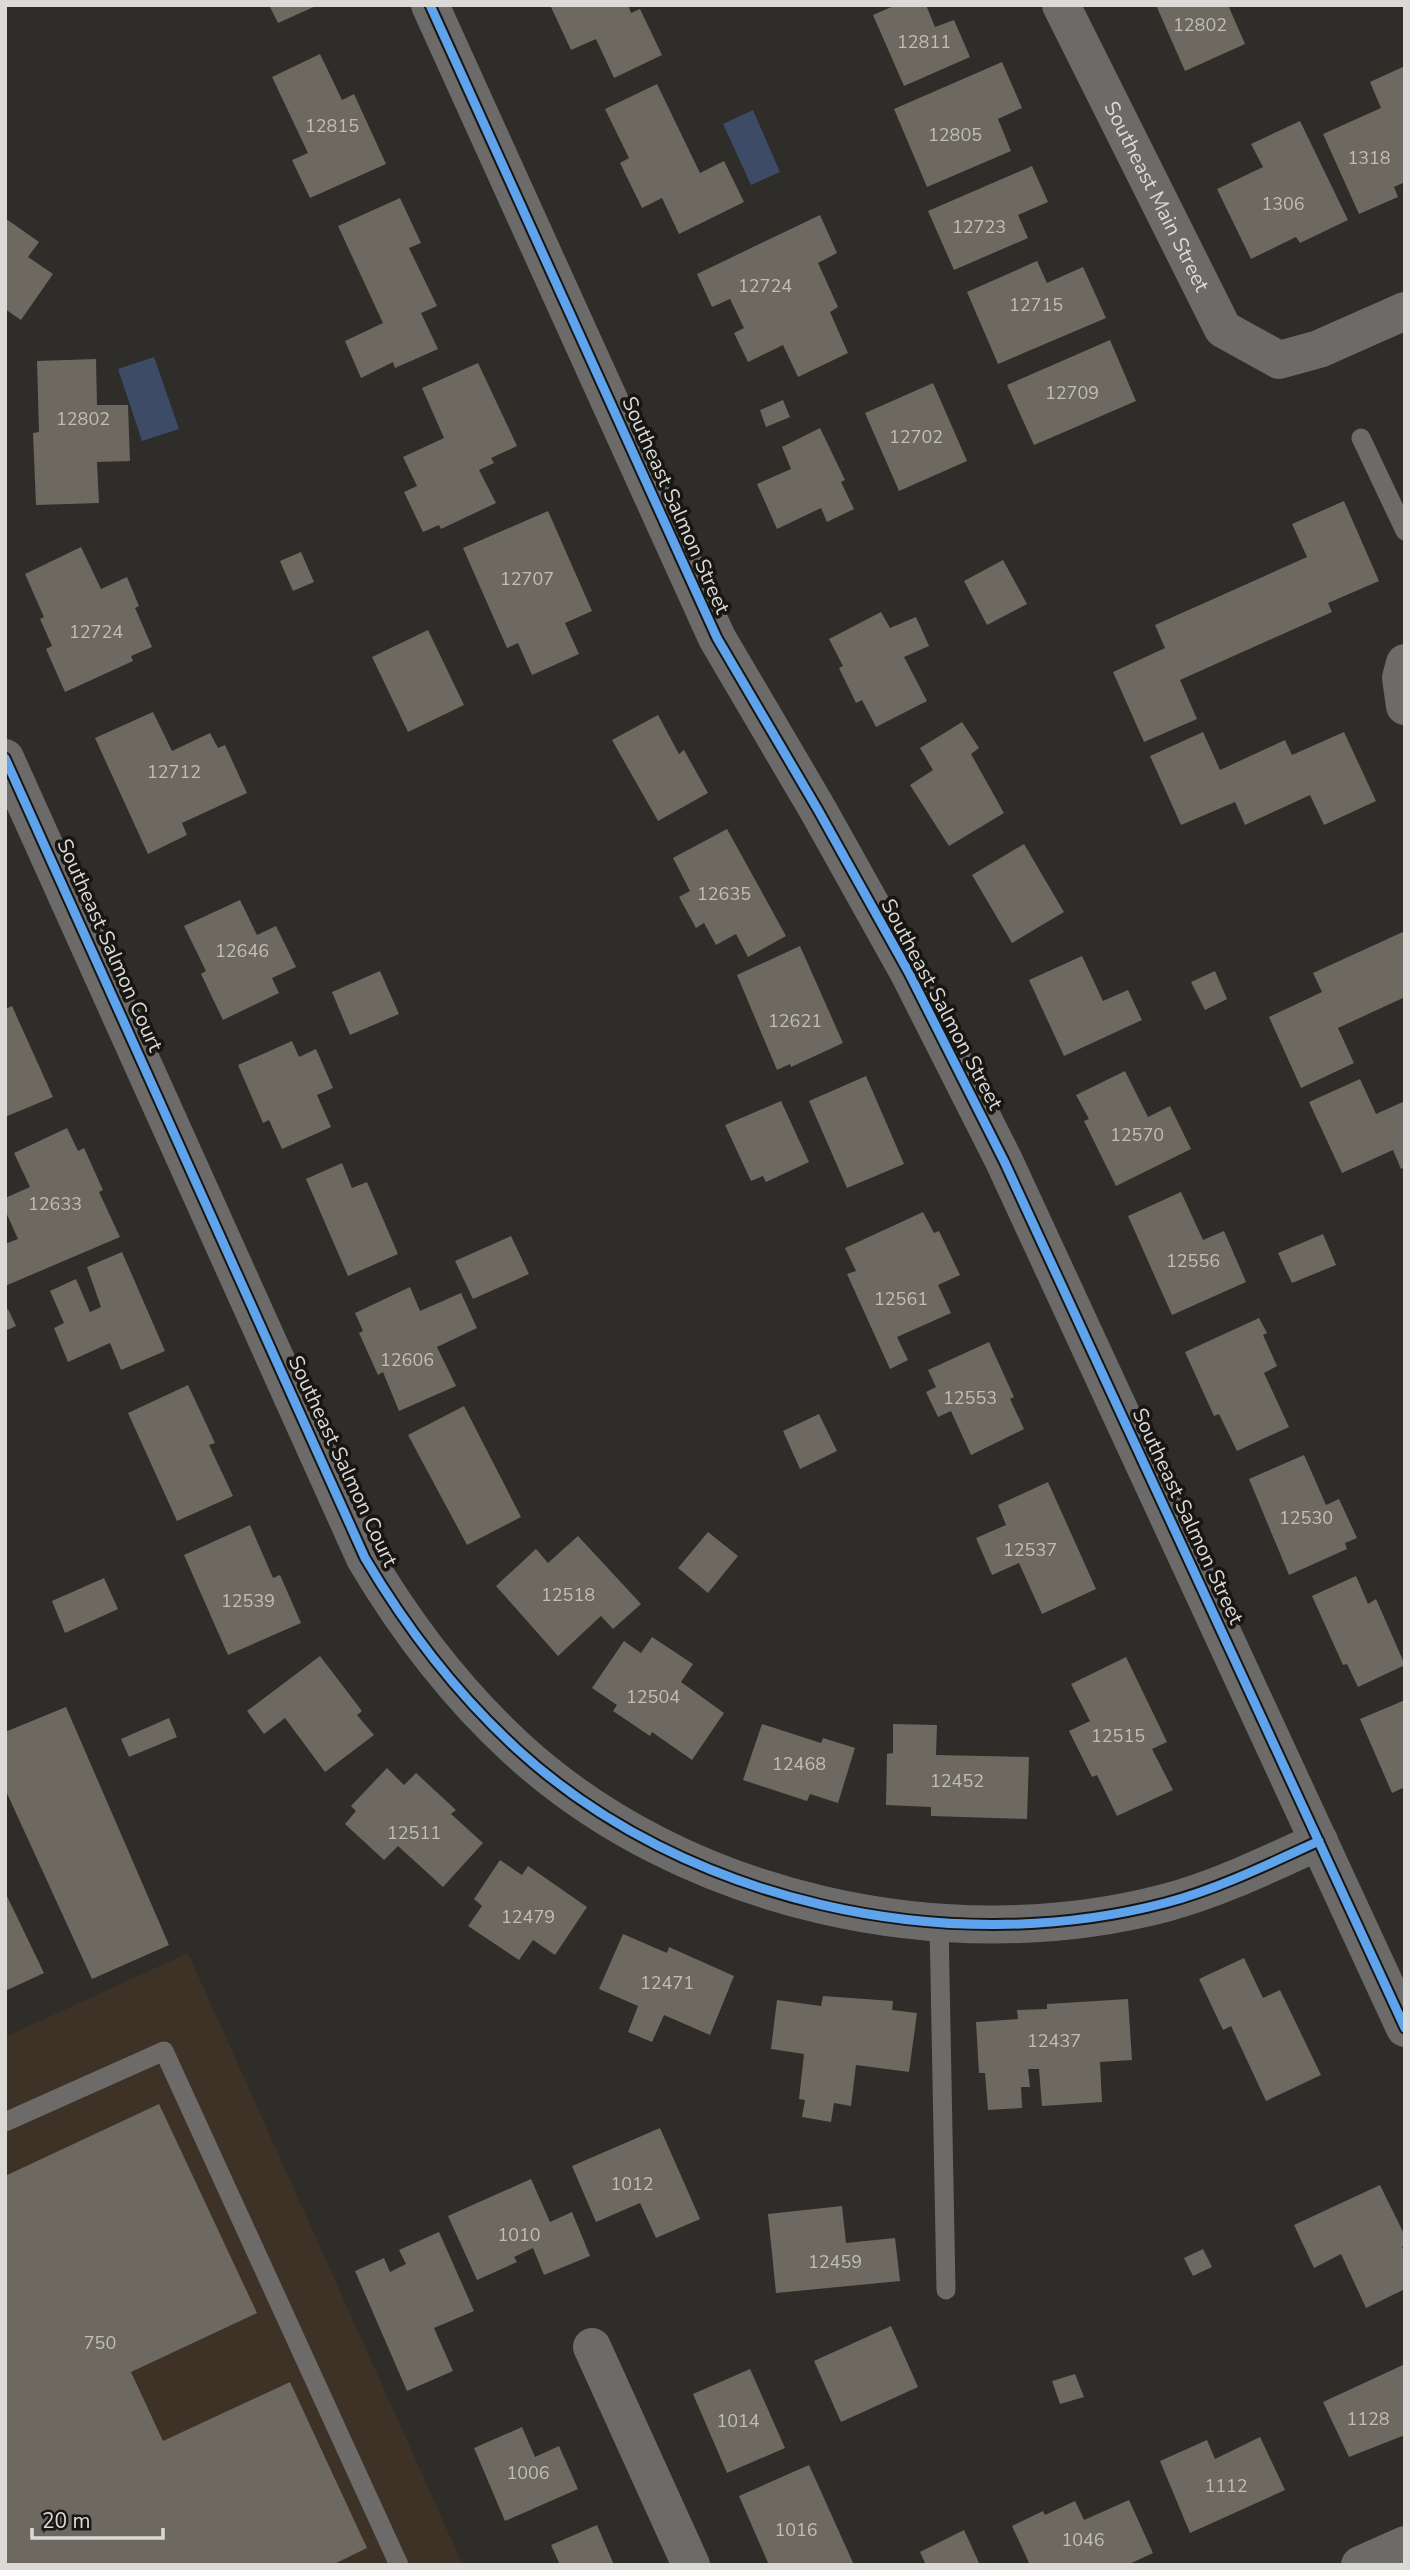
<svg xmlns="http://www.w3.org/2000/svg" width="1410" height="2570" viewBox="0 0 1410 2570" font-family="'Nunito Sans',sans-serif">
  <rect width="100%" height="100%" fill="#2e2d29"/>
  <!-- commercial -->
  <path fill="#3e3126" d="M188 1953 463 2565H5V2037Z"/>
  <!-- water -->
  <path fill="#3d4b66" d="M753 110 780 172 751 185 723 124Z
    M154 357 179 429 142 441 118 369Z"/>
  <!-- building -->
  <path fill="#6d6960" d="M269 5H318L278 23Z
    M555 5H628L631 13 640 9 662 55 614 78 596 39 571 50 551 7Z
    M896 5H926L935 27 954 20 970 57 904 86 873 15Z
    M1156 5H1228L1245 44 1185 71Z
    M320 54 342 100 354 94 386 164 310 198 292 160 308 153 272 77Z
    M1002 62 1022 108 998 119 1011 151 927 187 894 109Z
    M1405 66V182L1394 187 1398 197 1359 214 1323 134 1381 108 1370 82Z
    M657 84 700 173 724 161 744 202 679 234 662 198 642 208 620 163 629 158 605 109Z
    M1300 121 1348 220 1300 243 1296 237 1251 259 1217 189 1263 167 1251 144Z
    M1032 166 1048 202 1018 215 1028 238 954 270 928 211Z
    M400 198 421 243 409 248 437 306 421 313 438 349 395 368 393 362 361 378 345 341 383 323 338 226Z
    M820 215 837 253 818 263 838 307 830 312 848 353 798 377 783 345 748 362 734 333 744 328 730 299 712 307 697 274Z
    M5 218 39 242 28 257 53 274 21 320 5 309Z
    M1037 261 1047 283 1083 267 1106 318 998 364 967 292Z
    M1110 340 1136 401 1034 445 1007 385Z
    M96 359 97 405H128L130 461 97 462 99 503 36 505 33 433 39 432 37 361Z
    M478 363 517 446 491 458 494 463 479 470 496 503 441 529 439 525 423 532 404 492 417 486 403 457 444 438 422 388Z
    M933 383 967 461 899 491 865 413Z
    M783 400 790 417 766 427 760 410Z
    M820 428 845 480 841 482 854 509 827 522 821 508 777 529 757 484 791 469 782 447Z
    M1344 501 1379 581 1328 603 1332 612 1180 680 1197 719 1144 742 1113 672 1165 648 1155 625 1307 557 1292 524Z
    M548 511 592 611 565 623 579 654 532 675 518 643 507 648 463 548Z
    M81 547 101 589 127 577 139 606 135 608 152 647 131 656 133 661 65 692 46 649 52 646 40 619 44 617 25 574Z
    M301 552 314 582 293 591 280 561Z
    M1003 560 1027 604 987 625 964 581Z
    M881 612 890 628 916 617 929 646 904 657 927 701 876 727 862 700 856 703 839 668 843 666 829 639Z
    M428 630 464 705 408 732 372 657Z
    M153 712 172 751 210 733 218 748 225 745 247 793 182 823 187 835 148 854 95 738Z
    M658 715 679 754 684 750 708 793 658 821 612 740Z
    M962 722 979 748 971 754 1004 813 949 846 910 785 933 770 920 748Z
    M1203 732 1220 770 1285 740 1292 755 1344 732 1376 801 1324 825 1310 795 1245 825 1235 802 1181 825 1150 756Z
    M727 829 786 936 748 957 736 934 716 945 704 923 696 928 679 897 690 891 673 858Z
    M1024 844 1064 912 1012 943 972 875Z
    M240 900 257 935 276 926 296 967 272 978 279 993 223 1020 201 974 206 971 184 926Z
    M1405 931V997L1338 1028 1354 1063 1301 1088 1269 1017 1322 992 1313 973Z
    M800 946 843 1043 791 1067 790 1064 777 1070 737 975Z
    M1082 956 1103 1001 1128 990 1142 1020 1064 1056 1029 980Z
    M380 971 399 1014 350 1035 332 992Z
    M1215 971 1227 999 1205 1010 1191 982Z
    M12 1006 53 1097 5 1117V1009Z
    M292 1041 299 1057 316 1049 333 1088 317 1095 331 1127 282 1149 269 1120 263 1123 238 1065Z
    M1125 1071 1148 1117 1170 1106 1191 1149 1116 1186 1084 1121 1089 1119 1076 1095Z
    M866 1076 904 1164 847 1188 809 1101Z
    M1360 1079 1376 1114 1405 1101V1167L1401 1169 1393 1150 1342 1173 1309 1102Z
    M781 1101 809 1162 766 1182 763 1176 751 1181 725 1125Z
    M67 1128 78 1151 84 1148 103 1190 99 1192 120 1237 5 1286V1244L18 1239 5 1210V1198L30 1187 14 1153Z
    M342 1163 352 1188 367 1182 398 1254 348 1276 306 1179Z
    M1181 1192 1203 1240 1224 1231 1246 1282 1172 1315 1128 1216Z
    M923 1212 934 1233 939 1231 960 1275 938 1285 951 1313 897 1337 908 1360 890 1369 847 1274 856 1271 845 1248Z
    M1323 1234 1336 1265 1292 1283 1278 1253Z
    M511 1236 529 1274 473 1299 455 1261Z
    M122 1252 165 1351 121 1370 110 1343 68 1362 54 1328 64 1323 50 1291 76 1279 90 1312 101 1307 87 1267Z
    M410 1287 420 1311 461 1293 477 1328 437 1347 456 1386 399 1411 383 1372 378 1375 359 1333 363 1331 355 1313Z
    M8 1309 16 1326 5 1331V1310Z
    M1259 1318 1267 1333 1263 1335 1277 1366 1264 1373 1289 1427 1237 1451 1219 1414 1214 1416 1185 1352Z
    M989 1342 1014 1397 1010 1399 1024 1429 971 1455 951 1411 938 1417 926 1392 936 1387 928 1370Z
    M188 1385 215 1443 209 1445 233 1496 177 1521 128 1413Z
    M464 1406 521 1517 467 1545 408 1435Z
    M819 1414 837 1451 800 1469 783 1431Z
    M1304 1455 1326 1505 1339 1499 1357 1538 1345 1543 1347 1549 1289 1575 1249 1479Z
    M1048 1482 1096 1589 1042 1614 1019 1563 992 1575 976 1538 1006 1525 998 1505Z
    M250 1525 273 1578 280 1575 301 1623 228 1655 184 1555Z
    M708 1532 738 1556 708 1593 678 1568Z
    M578 1536 641 1604 613 1629 601 1616 558 1656 496 1586 536 1549 548 1563Z
    M1356 1576 1368 1604 1376 1599 1405 1665 1358 1687 1347 1664 1343 1665 1312 1596Z
    M104 1578 118 1609 65 1633 52 1601Z
    M652 1637 693 1664 681 1682 724 1713 692 1760 652 1732 650 1736 613 1711 617 1705 592 1688 624 1641 641 1653Z
    M320 1656 362 1711 357 1715 374 1735 325 1772 285 1718 264 1734 247 1711Z
    M1126 1657 1167 1742 1152 1749 1173 1790 1117 1816 1097 1775 1092 1777 1069 1731 1090 1721 1071 1684Z
    M1405 1700V1787L1392 1793 1360 1719Z
    M66 1707 169 1945 92 1979 5 1789V1732Z
    M169 1718 177 1737 129 1757 121 1739Z
    M762 1724 821 1743 823 1738 855 1748 838 1803 810 1794 807 1801 743 1780Z
    M893 1724 937 1725 936 1755 1029 1757 1027 1819 931 1816V1807L886 1805 887 1754 893 1753Z
    M387 1768 404 1785 416 1773 456 1810 451 1814 483 1843 443 1887 398 1846 384 1860 345 1824 356 1811 351 1806Z
    M500 1860 522 1875 528 1866 587 1907 555 1955 533 1940 519 1960 468 1926 482 1906 474 1899Z
    M5 1892 44 1973 5 1991Z
    M623 1934 667 1953 669 1947 734 1976 710 2035 664 2015 652 2042 628 2032 638 2006 599 1989Z
    M1244 1958 1263 1998 1280 1990 1321 2075 1266 2101 1231 2026 1223 2030 1199 1979Z
    M823 1996 893 2001 892 2010 917 2013 909 2072 856 2065 851 2106 834 2103 831 2122 802 2117 805 2100 799 2099 804 2054 771 2049 777 2000 821 2006Z
    M1128 1999 1132 2060 1100 2062 1102 2102 1042 2106 1039 2069H1028L1030 2087H1021L1022 2108 988 2110 985 2073H979L976 2022 1018 2019 1017 2010 1047 2009V2004Z
    M159 2104 257 2313 131 2372 163 2441 290 2382 367 2548 332 2565H5V2176Z
    M660 2128 700 2219 656 2238 640 2203 596 2222 572 2166Z
    M531 2179 550 2222 572 2212 590 2256 544 2275 533 2248 514 2257 517 2262 477 2280 448 2216Z
    M1380 2185 1405 2236V2245L1402 2247 1405 2253V2289L1366 2308 1341 2254 1314 2268 1294 2225Z
    M842 2206 846 2243 895 2238 900 2281 776 2293 768 2214Z
    M439 2232 474 2311 434 2328 453 2371 407 2391 355 2271 384 2258 390 2272 406 2264 399 2250Z
    M1203 2249 1212 2267 1193 2276 1184 2258Z
    M891 2326 918 2387 841 2422 814 2361Z
    M1405 2364V2435L1349 2457 1323 2402Z
    M750 2369 785 2448 727 2473 693 2394Z
    M1075 2374 1084 2397 1060 2404 1052 2381Z
    M522 2427 535 2457 559 2446 578 2489 505 2521 474 2448Z
    M1260 2437 1285 2490 1190 2533 1160 2461 1207 2440 1215 2459Z
    M809 2465 854 2565H769L739 2496Z
    M1129 2500 1153 2553 1127 2565H1030L1012 2526 1043 2511 1045 2515 1075 2501 1084 2520Z
    M597 2525 614 2565H560L551 2545Z
    M964 2530 980 2565H926L920 2552Z"/>
  <g fill="none" stroke-linecap="round" stroke-linejoin="round">
    <!-- lane -->
    <path stroke="#6c6b69" stroke-width="19" d="M1361 438 1405 531
      M939 1923 946 2290
      M5 2122 164 2051 399 2565"/>
    <!-- street -->
    <g stroke="#6c6b69" stroke-width="38">
      <path d="M430 5 717 638 818 810 909 973 1004 1161 1405 2028"/>
      <path id="s1" d="M1061 5 1223 329 1279 360 1319 349 1405 311"/>
      <path d="M1405 663 1401 678 1405 706"/>
      <path d="M5 758 365 1558C407 1629 456 1693 517 1749 684 1902 946 1960 1165 1903 1218 1889 1269 1864 1319 1841"/>
      <path d="M592 2347 691 2565"/>
      <path d="M1360 2565 1405 2545"/>
    </g>
    <!-- cycleway casing -->
    <g stroke="#171613" stroke-width="13">
      <path id="cycleway" d="M430 5 717 638 818 810 909 973 1004 1161 1405 2028
        M5 758 365 1558C407 1629 456 1693 517 1749 684 1902 946 1960 1165 1903 1218 1889 1269 1864 1319 1841"/>
    </g>
    <!-- cycleway -->
    <use href="#cycleway" stroke="#60a3ed" stroke-width="9"/>
  </g>
  <g text-anchor="middle" stroke-width="7" stroke-linejoin="round" paint-order="stroke">
    <!-- number labels -->
    <g font-size="18" fill="#c0beb8">
      <text x="1200" y="31">12802</text>
      <text x="924" y="48">12811</text>
      <text x="332" y="132">12815</text>
      <text x="955" y="141">12805</text>
      <text x="1369" y="164">1318</text>
      <text x="1283" y="210">1306</text>
      <text x="979" y="233">12723</text>
      <text x="765" y="292">12724</text>
      <text x="1036" y="311">12715</text>
      <text x="1072" y="399">12709</text>
      <text x="83" y="425">12802</text>
      <text x="916" y="443">12702</text>
      <text x="527" y="585">12707</text>
      <text x="96" y="638">12724</text>
      <text x="174" y="778">12712</text>
      <text x="724" y="900">12635</text>
      <text x="242" y="957">12646</text>
      <text x="795" y="1027">12621</text>
      <text x="1137" y="1141">12570</text>
      <text x="55" y="1210">12633</text>
      <text x="1193" y="1267">12556</text>
      <text x="901" y="1305">12561</text>
      <text x="407" y="1366">12606</text>
      <text x="970" y="1404">12553</text>
      <text x="1306" y="1524">12530</text>
      <text x="1030" y="1556">12537</text>
      <text x="568" y="1601">12518</text>
      <text x="248" y="1607">12539</text>
      <text x="653" y="1703">12504</text>
      <text x="1118" y="1742">12515</text>
      <text x="799" y="1770">12468</text>
      <text x="957" y="1787">12452</text>
      <text x="414" y="1839">12511</text>
      <text x="528" y="1923">12479</text>
      <text x="667" y="1989">12471</text>
      <text x="1054" y="2047">12437</text>
      <text x="632" y="2190">1012</text>
      <text x="519" y="2241">1010</text>
      <text x="835" y="2268">12459</text>
      <text x="100" y="2349">750</text>
      <text x="1368" y="2425">1128</text>
      <text x="738" y="2427">1014</text>
      <text x="528" y="2479">1006</text>
      <text x="1226" y="2492">1112</text>
      <text x="796" y="2536">1016</text>
      <text x="1083" y="2546">1046</text>
    </g>
    <!-- street labels -->
    <g font-size="21" fill="#dbdad6" stroke="#171613">
      <text dy="7" stroke="none"><textPath href="#s1" startOffset="214">Southeast Main Street</textPath></text>
      <text transform="translate(676 505) rotate(66)" y="7">Southeast Salmon Street</text>
      <text transform="translate(110 945) rotate(66)" y="7">Southeast Salmon Court</text>
      <text transform="translate(942 1004) rotate(62)" y="7">Southeast Salmon Street</text>
      <text transform="translate(343 1461) rotate(65)" y="7">Southeast Salmon Court</text>
      <text transform="translate(1188 1516) rotate(65)" y="7">Southeast Salmon Street</text>
    </g>
  </g>
  <!-- border -->
  <rect width="1410" height="2570" fill="none" stroke="#dbdad6" stroke-width="14"/>
  <!-- scale -->
  <path d="M32 2528v10h131v-10" fill="none" stroke="#dbdad6" stroke-width="3.5"/>
  <text x="42" y="2528" font-size="21" fill="#dbdad6" stroke="#171613" stroke-width="5" paint-order="stroke">20 m</text>
</svg>
